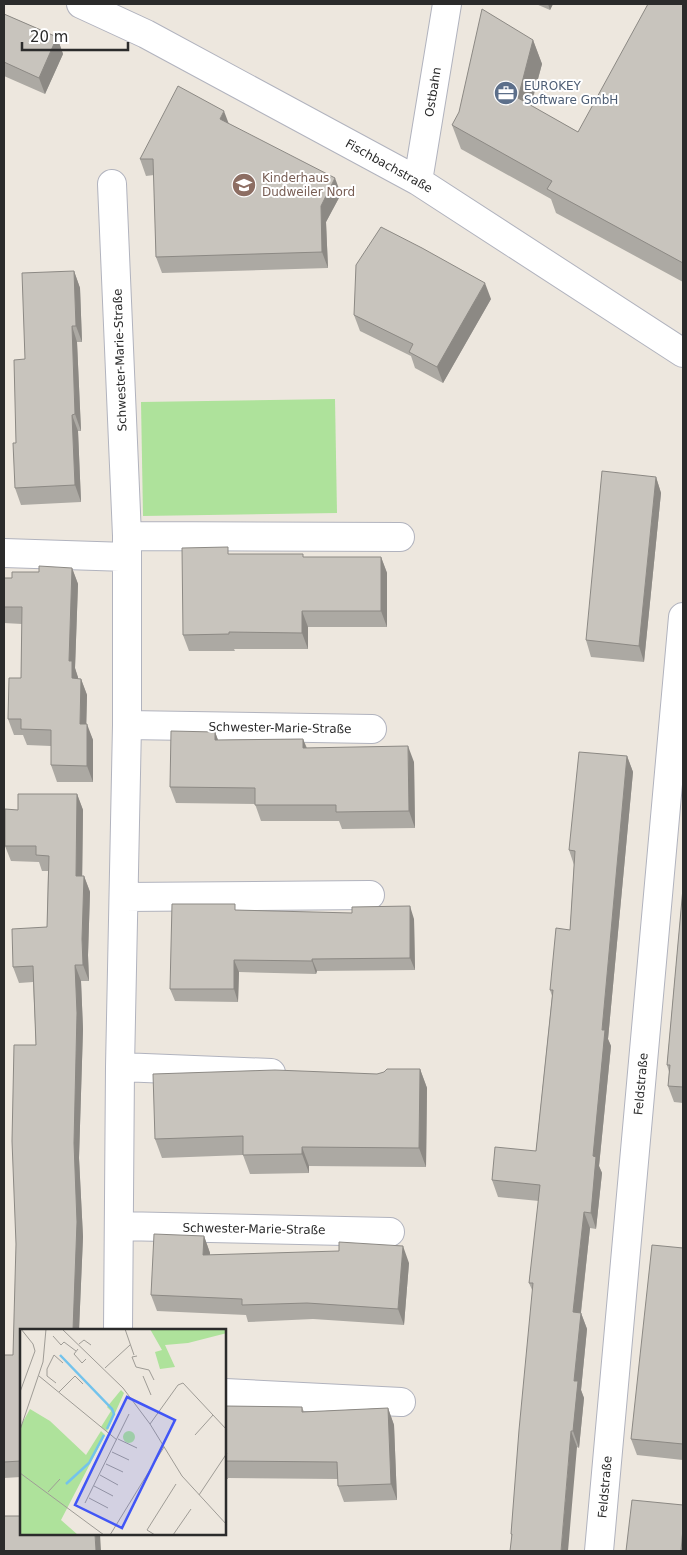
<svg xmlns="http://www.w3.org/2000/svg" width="687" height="1555" viewBox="0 0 687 1555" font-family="'DejaVu Sans',sans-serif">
  <rect width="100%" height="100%" fill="#ede7de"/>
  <!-- green -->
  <path fill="#aee29b" d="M335 399 337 513 143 516 141 402Z"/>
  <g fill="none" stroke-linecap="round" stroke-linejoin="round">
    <!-- minor casing -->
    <g stroke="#b1b3be" stroke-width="30">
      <path id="minor" d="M81 4 146 34 418 181 683 353
        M418 181 447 4
        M112 184 127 536V725L120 1067 118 1330
        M127 536 400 537
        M4 553 127 557
        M127 725 372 729
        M124 897 370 895
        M120 1067 271 1073
        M119 1226 390 1232
        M225 1393 401 1402
        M599 1551 683 617"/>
    </g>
    <!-- minor -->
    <use href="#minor" stroke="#fff" stroke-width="28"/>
  </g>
  <!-- wall -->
  <path fill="#aca9a3" d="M536 4H553L550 10Z
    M683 4V282L556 213 551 199 461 149 452 125 533 40 542 64 531 106 578 132Z
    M4 14 57 37 63 54 45 94 4 76Z
    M229 124 341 194 326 222 328 268 162 273 156 257 154 175 146 176 140 159Z
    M74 271 80 288 82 342H77L81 431H78L81 502 21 505 15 488 16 443 25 359Z
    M491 299 443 383 415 368 411 356 360 331 354 315Z
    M656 477 661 493 644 662 591 657 586 640Z
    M230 554 304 557H381L387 573V627H308V649H234L235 651H189L183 635Z
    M72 568 78 584 75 668 78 679H81L87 695 86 724 93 740V782H57L51 765V746L27 745 23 735H14L8 719 21 678 22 624 4 623V578H12L39 572Z
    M215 732 218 740 303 739 307 748 414 762 415 828 342 829 339 821H261L255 804 176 803 170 787Z
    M627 756 633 772 608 1039 611 1046 599 1166 602 1173 596 1229 590 1228 581 1313 587 1329 581 1390 584 1398 579 1448 577 1447 512 1537 511 1534 533 1292 529 1283 539 1201 498 1197 492 1180 536 1151 552 996 550 990 570 930 574 865 569 850Z
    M77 794 83 810 82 876H84L90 892 88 955 89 981H81L83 1029 79 1158 83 1237 79 1330H21V1477L4 1478V1355H13L36 1045 33 982 19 983 13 967 47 927 48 871H42L39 862 11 861 5 846 18 810Z
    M683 888V1103L674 1102 668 1086 669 1072 667 1065Z
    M237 910 414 919 415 970 317 971 316 974 239 972 238 1002 175 1001 170 989Z
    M420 1069 427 1088 426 1167 309 1166V1173L250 1174 243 1155 162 1158 155 1139 377 1074Z
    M204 1236 210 1253V1255L409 1263 404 1325 313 1319 248 1322 246 1315 157 1311 151 1295Z
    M683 1248V1460L637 1455 631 1439Z
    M225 1406 302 1407 304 1412 388 1408 394 1425 397 1500 344 1502 338 1486V1479L228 1478V1479H225Z"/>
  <!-- shaded-wall -->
  <path fill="#8c8984" d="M548 4H553L550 10Z
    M57 37 63 54 45 94 39 78Z
    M533 40 542 64 526 122 518 98Z
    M224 111 230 127 220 119Z
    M335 178 341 194 326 222 328 268 322 252 321 206Z
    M74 271 80 288 82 342 76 326Z
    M485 283 491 299 443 383 437 367Z
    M72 326 77 342 81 431 75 414Z
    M72 415 78 431 81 502 75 485Z
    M656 477 661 493 644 662 639 646Z
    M381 557 387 573V627L381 611Z
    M72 568 78 584 75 668 78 677V695L72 678 69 661Z
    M302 611 308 627V649L302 633Z
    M81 679 87 695 86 740 80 724Z
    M87 724 93 740V782L87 766Z
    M215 732 221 748 215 740Z
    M303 739 309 755 303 748Z
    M408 746 414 762 415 828 409 811Z
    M627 756 633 772 608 1039 611 1046 599 1166 602 1173 596 1229 591 1213 593 1156 602 1030Z
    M77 794 83 810 82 891 76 876Z
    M84 876 90 892 88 955 89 981 83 965 82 939Z
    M410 906 414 919 415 970 410 958Z
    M312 959 317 971 316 974 312 961Z
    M234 960 239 972 238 1002 234 989Z
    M75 965 81 981 83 1029 79 1158 83 1237 79 1330H73Z
    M420 1069 427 1088 426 1167 419 1148Z
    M302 1147 309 1166V1173L302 1154Z
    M584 1212 590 1228 579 1329 573 1312Z
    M204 1236 210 1253 209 1272 203 1255Z
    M403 1246 409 1263 404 1325 398 1309Z
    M581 1313 587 1329 581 1390 584 1398 579 1448 573 1431 574 1381Z
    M388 1408 394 1425 397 1500 391 1484Z
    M571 1431 577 1447 568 1551H561Z
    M683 1528V1551H681Z
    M95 1534H100L101 1551H96Z"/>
  <!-- building -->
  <path fill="#c8c4bd" stroke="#8c8984" d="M648 4H683V263L547 189 552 181 452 125 459 112 482 9 533 40 518 98 578 132Z
    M4 14 57 37 39 78 4 62Z
    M178 86 224 111 220 119 335 178 321 206 322 252 156 257 153 159H140Z
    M381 227 422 248 485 283 437 367 409 352 413 344 354 315 356 265Z
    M74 271 76 326H72L75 414 72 415 75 485 15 488 13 443H16L14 360 25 359 22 273Z
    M602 471 656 477 639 646 586 640Z
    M228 547V554H303V557H381V611H302V633L229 632V634L183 635 182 548Z
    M39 566 72 568 69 661H72V678L81 679 80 724H87V766L51 765V730L21 729V719H8L9 678H21L22 607H4V578H12V572H39Z
    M171 731 215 732V740L303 739V748L408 746 409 811 336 812V805H255V788L170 787Z
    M579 752 627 756 602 1030H605L593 1156 596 1157 591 1213 584 1212 573 1312 581 1313 574 1381H578L573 1431H571L561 1551H510L512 1534H511L519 1430 533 1283H529L540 1185 492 1180 495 1147 536 1151 553 990H550L556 928 570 930 575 851 569 850Z
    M18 794H77L76 876H84L82 939 83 965H75L77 1013 74 1143 77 1222 73 1330H21V1461L4 1462V1355H13L16 1244 12 1141 14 1045H36L33 966 13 967 12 929 47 927 49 856 36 855V846H5V809L18 810Z
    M683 888V1087L668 1086 670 1065H667Z
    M172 904H235V910L352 913V907L410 906V958L312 959V961L234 960V989H170Z
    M387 1069H420L419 1148 302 1147V1154L243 1155V1136L155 1139 153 1074 275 1070 377 1074 384 1072Z
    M154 1234 204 1236 203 1255 339 1251V1242L403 1246 398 1309 307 1303 242 1305V1299L151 1295Z
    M652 1245 683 1248V1444L631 1439Z
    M225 1406 302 1407V1412L388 1408 391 1484 338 1486 337 1462 225 1461Z
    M632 1500 683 1505V1528L681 1551H626Z
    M4 1516H21V1534H95L96 1551H4Z"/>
  <!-- icons -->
  <defs>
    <g id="office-disc" transform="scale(1.25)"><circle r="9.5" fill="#5c6f8a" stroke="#fff"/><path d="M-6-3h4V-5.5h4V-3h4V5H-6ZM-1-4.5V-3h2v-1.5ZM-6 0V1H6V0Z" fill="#fff"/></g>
    <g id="school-disc" transform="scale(1.25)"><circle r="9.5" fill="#8d6e63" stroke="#fff"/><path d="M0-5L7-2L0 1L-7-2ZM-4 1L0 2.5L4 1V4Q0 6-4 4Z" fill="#fff"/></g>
  </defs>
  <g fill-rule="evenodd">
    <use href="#office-disc" x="506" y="93"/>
    <use href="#school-disc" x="244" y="185"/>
  </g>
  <g text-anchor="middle" stroke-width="4" stroke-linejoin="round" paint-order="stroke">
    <!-- service labels -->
    <g font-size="12" fill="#4e5e75" stroke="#fff" text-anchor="start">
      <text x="524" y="90">EUROKEY<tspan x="524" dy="14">Software GmbH</tspan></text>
    </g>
    <!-- street labels -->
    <g font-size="12" fill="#2b2b2b" stroke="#fff">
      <text transform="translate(433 92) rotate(-81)" y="4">Ostbahn</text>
      <text transform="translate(389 166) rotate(29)" y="4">Fischbachstraße</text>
      <text transform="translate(120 360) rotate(-92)" y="4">Schwester-Marie-Straße</text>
      <text transform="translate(280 728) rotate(1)" y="4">Schwester-Marie-Straße</text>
      <text transform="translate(641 1084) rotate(-85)" y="4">Feldstraße</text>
      <text transform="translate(254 1229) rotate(1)" y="4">Schwester-Marie-Straße</text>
      <text transform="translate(605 1487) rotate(-85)" y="4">Feldstraße</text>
    </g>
    <!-- education labels -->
    <g font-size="12" fill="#785e54" stroke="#fff" text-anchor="start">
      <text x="262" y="182">Kinderhaus<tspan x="262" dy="14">Dudweiler Nord</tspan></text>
    </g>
  </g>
  <!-- overview -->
  <g transform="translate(20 1329)">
    <rect width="206" height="206" fill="#ede7de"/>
    <path d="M130 0H206L207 4 168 14 145 16 155 38 140 40 135 23 142 21ZM101 61 104 64 87 102 81 98 91 82 87 78ZM10 80 30 92 66 126 81 102 85 106 41 191 58 206H0V98ZM103 108a6 6 0 1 1 12 0a6 6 0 1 1-12 0Z" fill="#aee29b"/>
    <path fill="none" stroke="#73c3ec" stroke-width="2.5" d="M40 26 92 80 94 85 87 100M46 155 69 134 84 106"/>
    <path fill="none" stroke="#9f9c96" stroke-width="1" d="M42 0 103 59 130 95 162 147 207 196M105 0 114 26M33 7 41 16 44 13 56 22M59 15 64 11 71 16M58 20 54 25 62 34 66 30M117 27 112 28 116 38 129 41 134 51M85 39 110 16M19 47 97 111M123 47 131 66M36 54 27 47V40L34 26 43 34M0 63 15 22 13 15 1 0M39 63 55 47 63 55M130 95 158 56 163 54 207 101M0 101 23 33 26 0M175 106 193 86M98 110 117 119M92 123 109 131M86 135 103 143M0 144 84 206M80 146 98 156M74 157 93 167M28 163 40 150M179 166 207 124M69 169 88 179M65 174 109 85M90 206 144 118M135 206 127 201 156 155M153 206 171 180"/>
    <path fill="#4156f6" fill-opacity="0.15" stroke="#4156f6" stroke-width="2.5" d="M107 68 155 91 102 199 55 176Z"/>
    <rect width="206" height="206" fill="none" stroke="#2b2b2b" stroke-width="2.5"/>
  </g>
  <!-- border -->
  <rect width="687" height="1555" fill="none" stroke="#2b2b2b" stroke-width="10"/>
  <!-- scale -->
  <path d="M22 42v8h106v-8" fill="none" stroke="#2b2b2b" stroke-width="2.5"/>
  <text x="30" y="42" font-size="15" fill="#2b2b2b" stroke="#ffffff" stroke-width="4" paint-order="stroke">20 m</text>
</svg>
